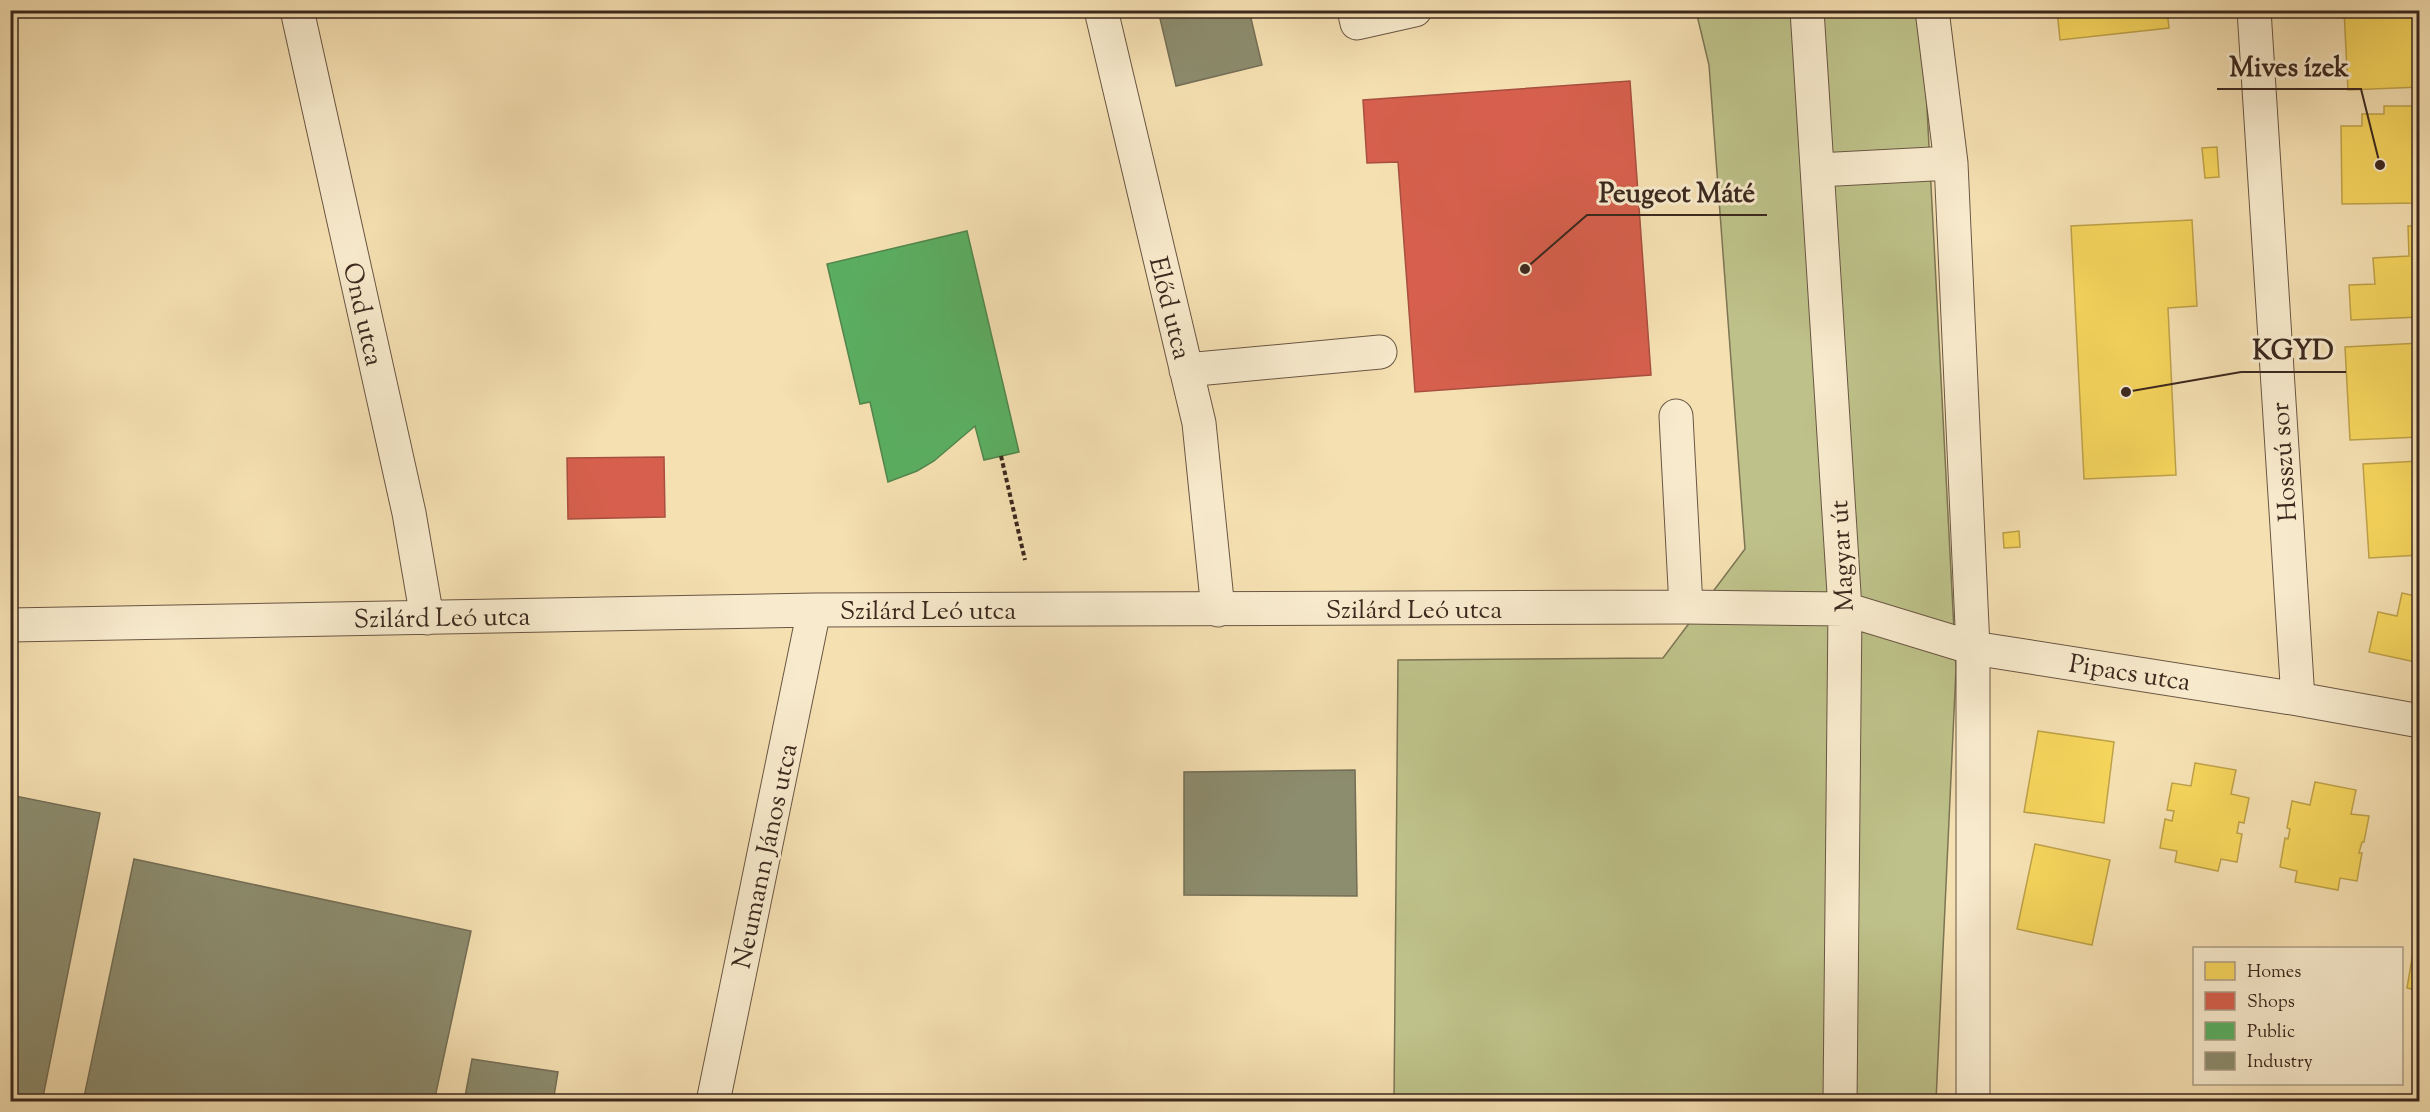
<svg xmlns="http://www.w3.org/2000/svg" width="2430" height="1112" viewBox="0 0 2430 1112" font-family="'Sorts Mill Goudy',serif">
  <rect width="100%" height="100%" fill="#f5e0b2"/>
  <filter id="stains"><feTurbulence type="fractalNoise" baseFrequency=".00333" numOctaves="4"/><feColorMatrix values="0 0 0 0 .2 0 0 0 0 .09 0 0 0 0 .02 0 0 0 .5 -.17"/></filter>
  <radialGradient id="worn" r=".72"><stop offset=".6" stop-color="#630" stop-opacity="0"/><stop offset="1" stop-color="#630" stop-opacity=".3"/></radialGradient>
  <!-- green -->
  <path fill="#bec28a" stroke="#7d7554" stroke-width="1.5" d="M1696 11H1922L1956 669 1936 1101 1394 1102 1398 660 1663 658 1745 549 1709 65Z"/>
  <!-- homes -->
  <path fill="#f6d55c" stroke="#bea149" stroke-width="1.5" d="M2057 10H2167L2169 28 2060 40Z
    M2344 10H2420V87L2348 90Z
    M2384 106H2420V203L2342 204 2341 126H2362V114H2384Z
    M2217 147 2219 177 2205 178 2202 148Z
    M2192 220 2197 306 2168 308 2176 475 2084 479 2071 226Z
    M2408 226H2420V317L2351 320 2349 285 2375 284 2373 258 2409 256Z
    M2420 343V437L2350 440 2345 347Z
    M2420 461V555L2369 558 2363 464Z
    M2019 531 2020 547 2004 548 2003 533Z
    M2402 593 2420 597V663L2369 652 2378 612 2397 616Z
    M2038 731 2114 742 2104 823 2024 812Z
    M2195 763 2236 770 2231 794 2249 798 2244 823 2239 822 2237 833 2242 834 2237 862 2221 859 2218 871 2175 862 2177 851 2160 848 2165 819 2172 821 2174 811 2167 810 2172 783 2191 786Z
    M2315 782 2356 790 2351 814 2369 816 2364 842H2362L2359 853H2362L2357 881 2340 878 2338 890 2295 882 2297 871 2280 867 2285 838 2288 839 2290 829 2287 828 2292 801 2310 805Z
    M2035 844 2110 860 2092 945 2017 929Z
    M2416 935 2420 936V991L2407 988Z"/>
  <!-- shops -->
  <path fill="#d6604d" stroke="#a84f3f" stroke-width="1.5" d="M1630 81 1651 375 1415 392 1398 162 1367 163 1363 100Z
    M664 457 665 517 568 519 567 458Z"/>
  <!-- public -->
  <path fill="#5aae61" stroke="#51864d" stroke-width="1.5" d="M967 231 1019 452 984 460 975 426 934 461 917 471 888 482 870 402 860 404 827 264Z"/>
  <!-- industry -->
  <path fill="#8c8c6e" stroke="#746e56" stroke-width="1.5" d="M1158 10H1249L1262 65 1176 86Z
    M1355 770 1357 896 1184 895V772Z
    M10 795 100 813 42 1102H10Z
    M134 859 471 931 434 1102H83Z
    M472 1059 558 1072 553 1102H464Z"/>
  <g fill="none" stroke-linecap="round" stroke-linejoin="round">
    <!-- minor casing -->
    <g stroke="#6a5643" stroke-width="35">
      <path id="minor" d="M297 10 409 513 427 618
        M1101 10 1199 423 1218 610
        M1354 10 1357 23 1415 10
        M1807 10 1845 609 1840 1102
        M1932 10 1951 163 1973 648V1102
        M2254 10 2298 699
        M1818 170 1951 163
        M1186 370 1380 352
        M1676 416 1686 607
        M10 625 814 610 1686 607 1845 609 1973 648 2298 699 2420 721
        M713 1102 814 610"/>
    </g>
    <!-- path -->
    <path stroke="#3c281e" stroke-width="4" stroke-dasharray="4.5 3" stroke-linecap="butt" d="M1001 456 1025 560"/>
    <!-- minor -->
    <use href="#minor" stroke="#f8ebcd" stroke-width="33"/>
  </g>
  <g text-anchor="middle" stroke-width="6" stroke-linejoin="round" paint-order="stroke">
    <!-- street labels -->
    <g font-size="26" fill="#3c281e" stroke="#f8ebcd">
      <text transform="translate(1171 308) rotate(76)" y="9">Előd utca</text>
      <text transform="translate(364 314) rotate(77)" y="9">Ond utca</text>
      <text transform="translate(2283 462) rotate(-94)" y="9">Hosszú sor</text>
      <text transform="translate(1841 556) rotate(-93)" y="9">Magyar út</text>
      <text x="1414" y="618">Szilárd Leó utca</text>
      <text x="928" y="619">Szilárd Leó utca</text>
      <text transform="translate(442 617) rotate(-1)" y="9">Szilárd Leó utca</text>
      <text transform="translate(2130 672) rotate(9)" y="9">Pipacs utca</text>
      <text transform="translate(764 856) rotate(-78)" y="9">Neumann János utca</text>
    </g>
  </g>
  <!-- callouts -->
  <path fill="none" stroke="#3c281e" stroke-width="2" d="M2380 165L2361 89H2217M1525 269L1587 215H1767M2126 392L2241 372H2346"/>
  <g fill="#3c281e" stroke="#f8ebcd" stroke-width="2">
    <circle cx="2380" cy="165" r="6"/>
    <circle cx="1525" cy="269" r="6"/>
    <circle cx="2126" cy="392" r="6"/>
  </g>
  <g font-size="27" text-anchor="middle" font-weight="bold" fill="#3c281e" stroke="#f8ebcd" stroke-width="6" stroke-linejoin="round" paint-order="stroke">
    <text x="2289" y="76">Mives ízek</text>
    <text x="1677" y="202">Peugeot Máté</text>
    <text x="2293" y="359">KGYD</text>
  </g>
  <!-- margin -->
  <rect width="2430" height="1112" fill="none" stroke="#f5e0b2" stroke-width="36"/>
  <rect x="12" y="12" width="2406" height="1088" fill="none" stroke="#3c281e" stroke-width="3"/>
  <rect x="18" y="18" width="2394" height="1076" fill="none" stroke="#3c281e" stroke-width="1.5"/>
  <!-- legend -->
  <rect x="2193" y="947" width="210" height="138" fill="#f8ebcd" stroke="#ad9d87" stroke-width="1.5"/>
  <rect x="2205" y="962" width="30" height="18" fill="#f6d55c" stroke="#ad9d87" stroke-width="1.5"/>
  <text x="2247" y="977" font-size="18" fill="#3c281e">Homes</text>
  <rect x="2205" y="992" width="30" height="18" fill="#d6604d" stroke="#ad9d87" stroke-width="1.5"/>
  <text x="2247" y="1007" font-size="18" fill="#3c281e">Shops</text>
  <rect x="2205" y="1022" width="30" height="18" fill="#5aae61" stroke="#ad9d87" stroke-width="1.5"/>
  <text x="2247" y="1037" font-size="18" fill="#3c281e">Public</text>
  <rect x="2205" y="1052" width="30" height="18" fill="#8c8c6e" stroke="#ad9d87" stroke-width="1.5"/>
  <text x="2247" y="1067" font-size="18" fill="#3c281e">Industry</text>
  <rect width="100%" height="100%" filter="url(#stains)"/>
  <rect width="100%" height="100%" fill="url(#worn)"/>
</svg>
